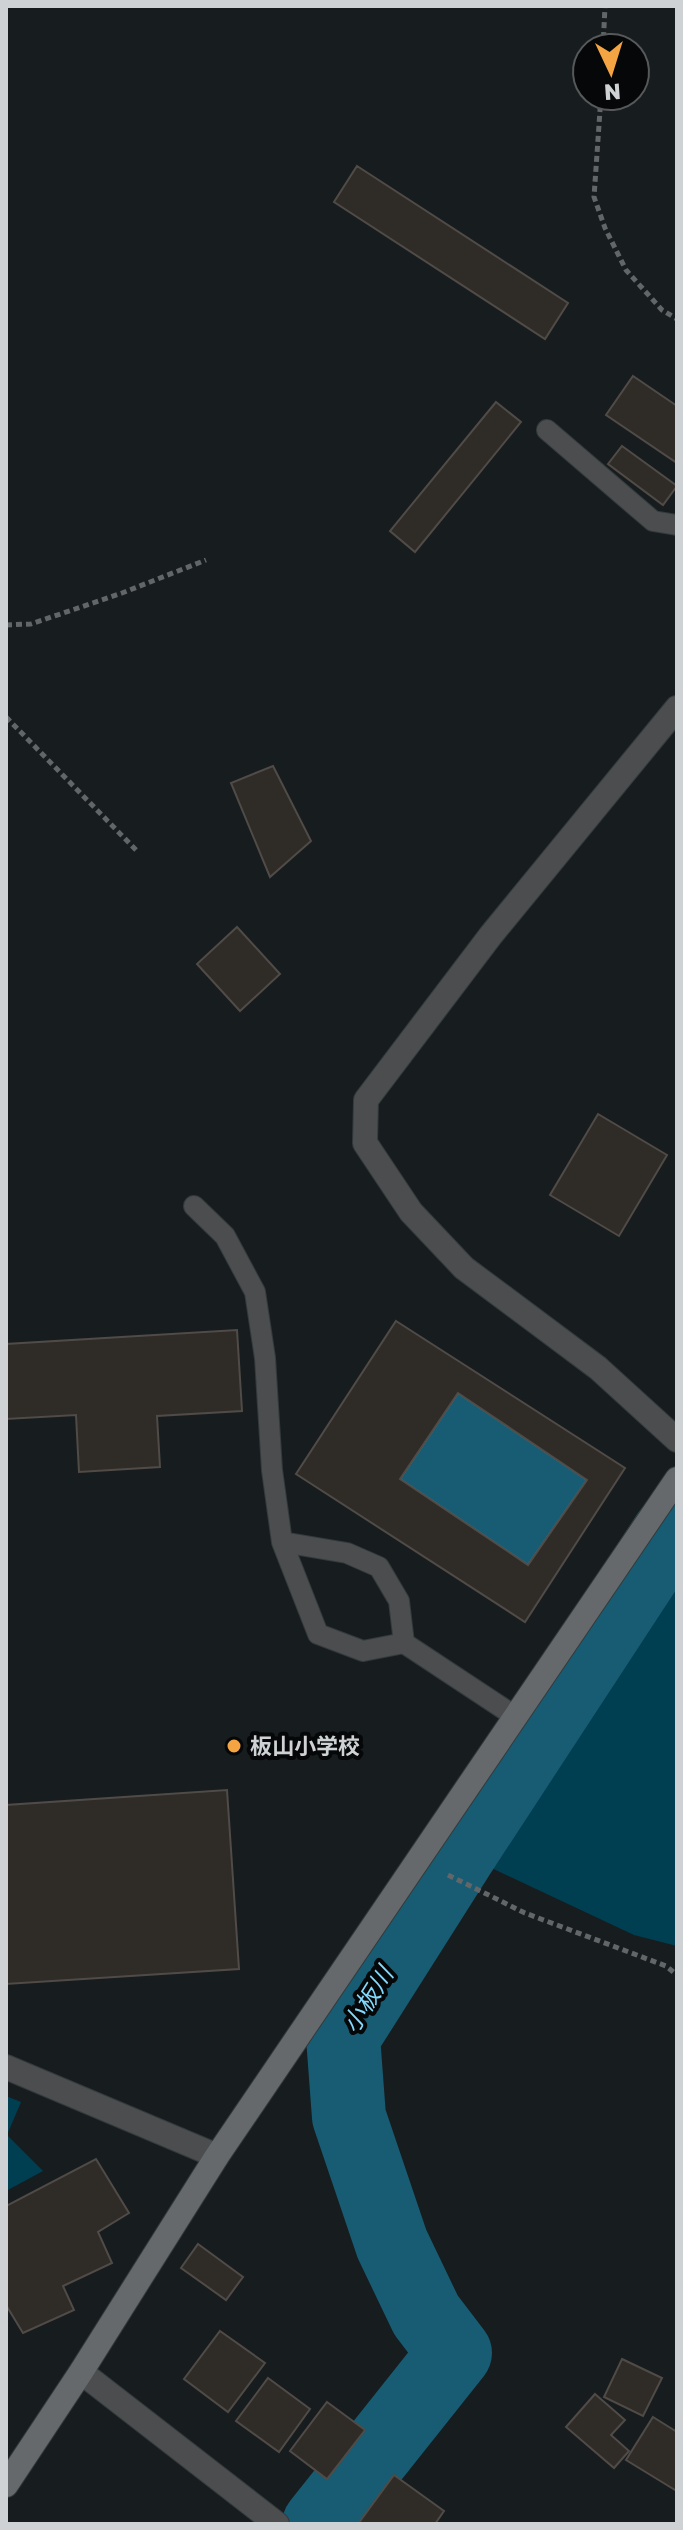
<svg xmlns="http://www.w3.org/2000/svg" width="683" height="2530" viewBox="0 0 683 2530" font-family="'Golos Text','Noto Sans JP',sans-serif">
  <rect width="100%" height="100%" fill="#171d1f"/>
  <!-- green -->
  <path fill="#003f52" d="M677 1543V1946L634 1935 468 1857Z
    M6 2096 21 2102 7 2135 43 2171 6 2191Z"/>
  <!-- water -->
  <path fill="#185c73" stroke="#4f7f90" stroke-width="2" d="M458 1393 587 1480 528 1565 400 1479Z"/>
  <g fill="none" stroke-linecap="round" stroke-linejoin="round">
    <!-- river -->
    <path stroke="#185c73" stroke-width="74" d="M319 2524 455 2353 426 2315 392 2244 349 2117 343 2037 459 1854 669 1533"/>
  </g>
  <!-- building -->
  <path fill="#2f2b27" stroke="#504b47" stroke-width="2" fill-rule="evenodd" d="M357 166 568 303 545 339 334 202Z
    M633 376 677 406V463L606 415Z
    M496 402 521 422 415 552 390 531Z
    M622 446 677 486 663 505 608 464Z
    M273 766 311 841 270 877 231 783Z
    M237 927 280 974 240 1011 197 964Z
    M598 1114 667 1155 619 1236 550 1195Z
    M396 1321 625 1468 525 1622 296 1474ZM458 1393 587 1480 528 1565 400 1479Z
    M237 1330 242 1411 157 1416 160 1467 79 1472 76 1415 6 1419V1344Z
    M227 1790 239 1969 6 1984V1805Z
    M96 2159 129 2213 98 2232 112 2263 63 2286 74 2310 23 2333 6 2305V2206Z
    M198 2244 243 2277 226 2300 181 2268Z
    M220 2331 265 2363 228 2412 184 2379Z
    M622 2359 662 2378 643 2416 604 2397Z
    M268 2378 310 2409 279 2452 236 2421Z
    M595 2394 625 2420 611 2435 629 2451 614 2468 566 2427Z
    M327 2402 365 2430 327 2479 290 2451Z
    M653 2417 677 2432V2487L675 2490 626 2460Z
    M394 2475 444 2511 435 2524H358Z"/>
  <g fill="none" stroke-linecap="round" stroke-linejoin="round">
    <!-- lane casing -->
    <g stroke="#343a3c" stroke-width="22">
      <path id="lane" d="M547 430 653 521 677 525
        M194 1206 225 1236 255 1292 265 1358 272 1470 282 1542 318 1634 363 1651 404 1643 516 1717
        M282 1542 347 1553 379 1567 399 1601 404 1643"/>
    </g>
    <!-- street casing -->
    <g stroke="#343a3c" stroke-width="26">
      <path id="street" d="M677 708 491 935 366 1100 365 1143 411 1212 464 1268 598 1368 677 1440
        M6 2067 217 2156
        M81 2372 277 2524"/>
    </g>
    <!-- secondary casing -->
    <g stroke="#343a3c" stroke-width="26">
      <path id="secondary" d="M6 2485 81 2372 217 2156 677 1479"/>
    </g>
    <!-- path -->
    <path stroke="#626668" stroke-width="5" stroke-dasharray="6 4" stroke-linecap="butt" d="M603 48 605 6
      M601 96 594 197 605 228 626 270 662 310 677 319
      M6 625 31 624 122 593 206 560
      M6 717 137 851
      M448 1875 525 1913 666 1966 677 1975"/>
    <!-- lane -->
    <use href="#lane" stroke="#4b4d4f" stroke-width="20"/>
    <!-- street -->
    <use href="#street" stroke="#4b4d4f" stroke-width="24"/>
    <!-- secondary -->
    <use href="#secondary" stroke="#65696b" stroke-width="24"/>
  </g>
  <!-- markers -->
  <circle fill="#f4a443" stroke="#050708" stroke-width="3" cx="234" cy="1746" r="8"/>
  <g text-anchor="middle" stroke-width="8" stroke-linejoin="round" paint-order="stroke">
    <!-- poi labels -->
    <g font-size="22" font-weight="bold" fill="#cfd2d4" stroke="#050708" text-anchor="start">
      <text x="250" y="1754">板山小学校</text>
    </g>
    <!-- water labels -->
    <g font-size="24" font-style="italic" fill="#81d9fd" stroke="#050708">
      <text transform="translate(368 2000) rotate(-58)" y="8">小板川</text>
    </g>
  </g>
  <!-- border -->
  <rect width="683" height="2530" fill="none" stroke="#cfd2d4" stroke-width="16"/>
  <!-- north arrow -->
  <g transform="translate(611 72) rotate(176)"><circle r="38" fill="#050708" stroke="#56585a" stroke-width="2"/>
  <path d="M0-6L14 30L0 20L-14 30Z" fill="#f4a443"/>
  <text y="-12" font-size="22" font-weight="bold" text-anchor="middle" fill="#cfd2d4">N</text>
  </g>
</svg>
